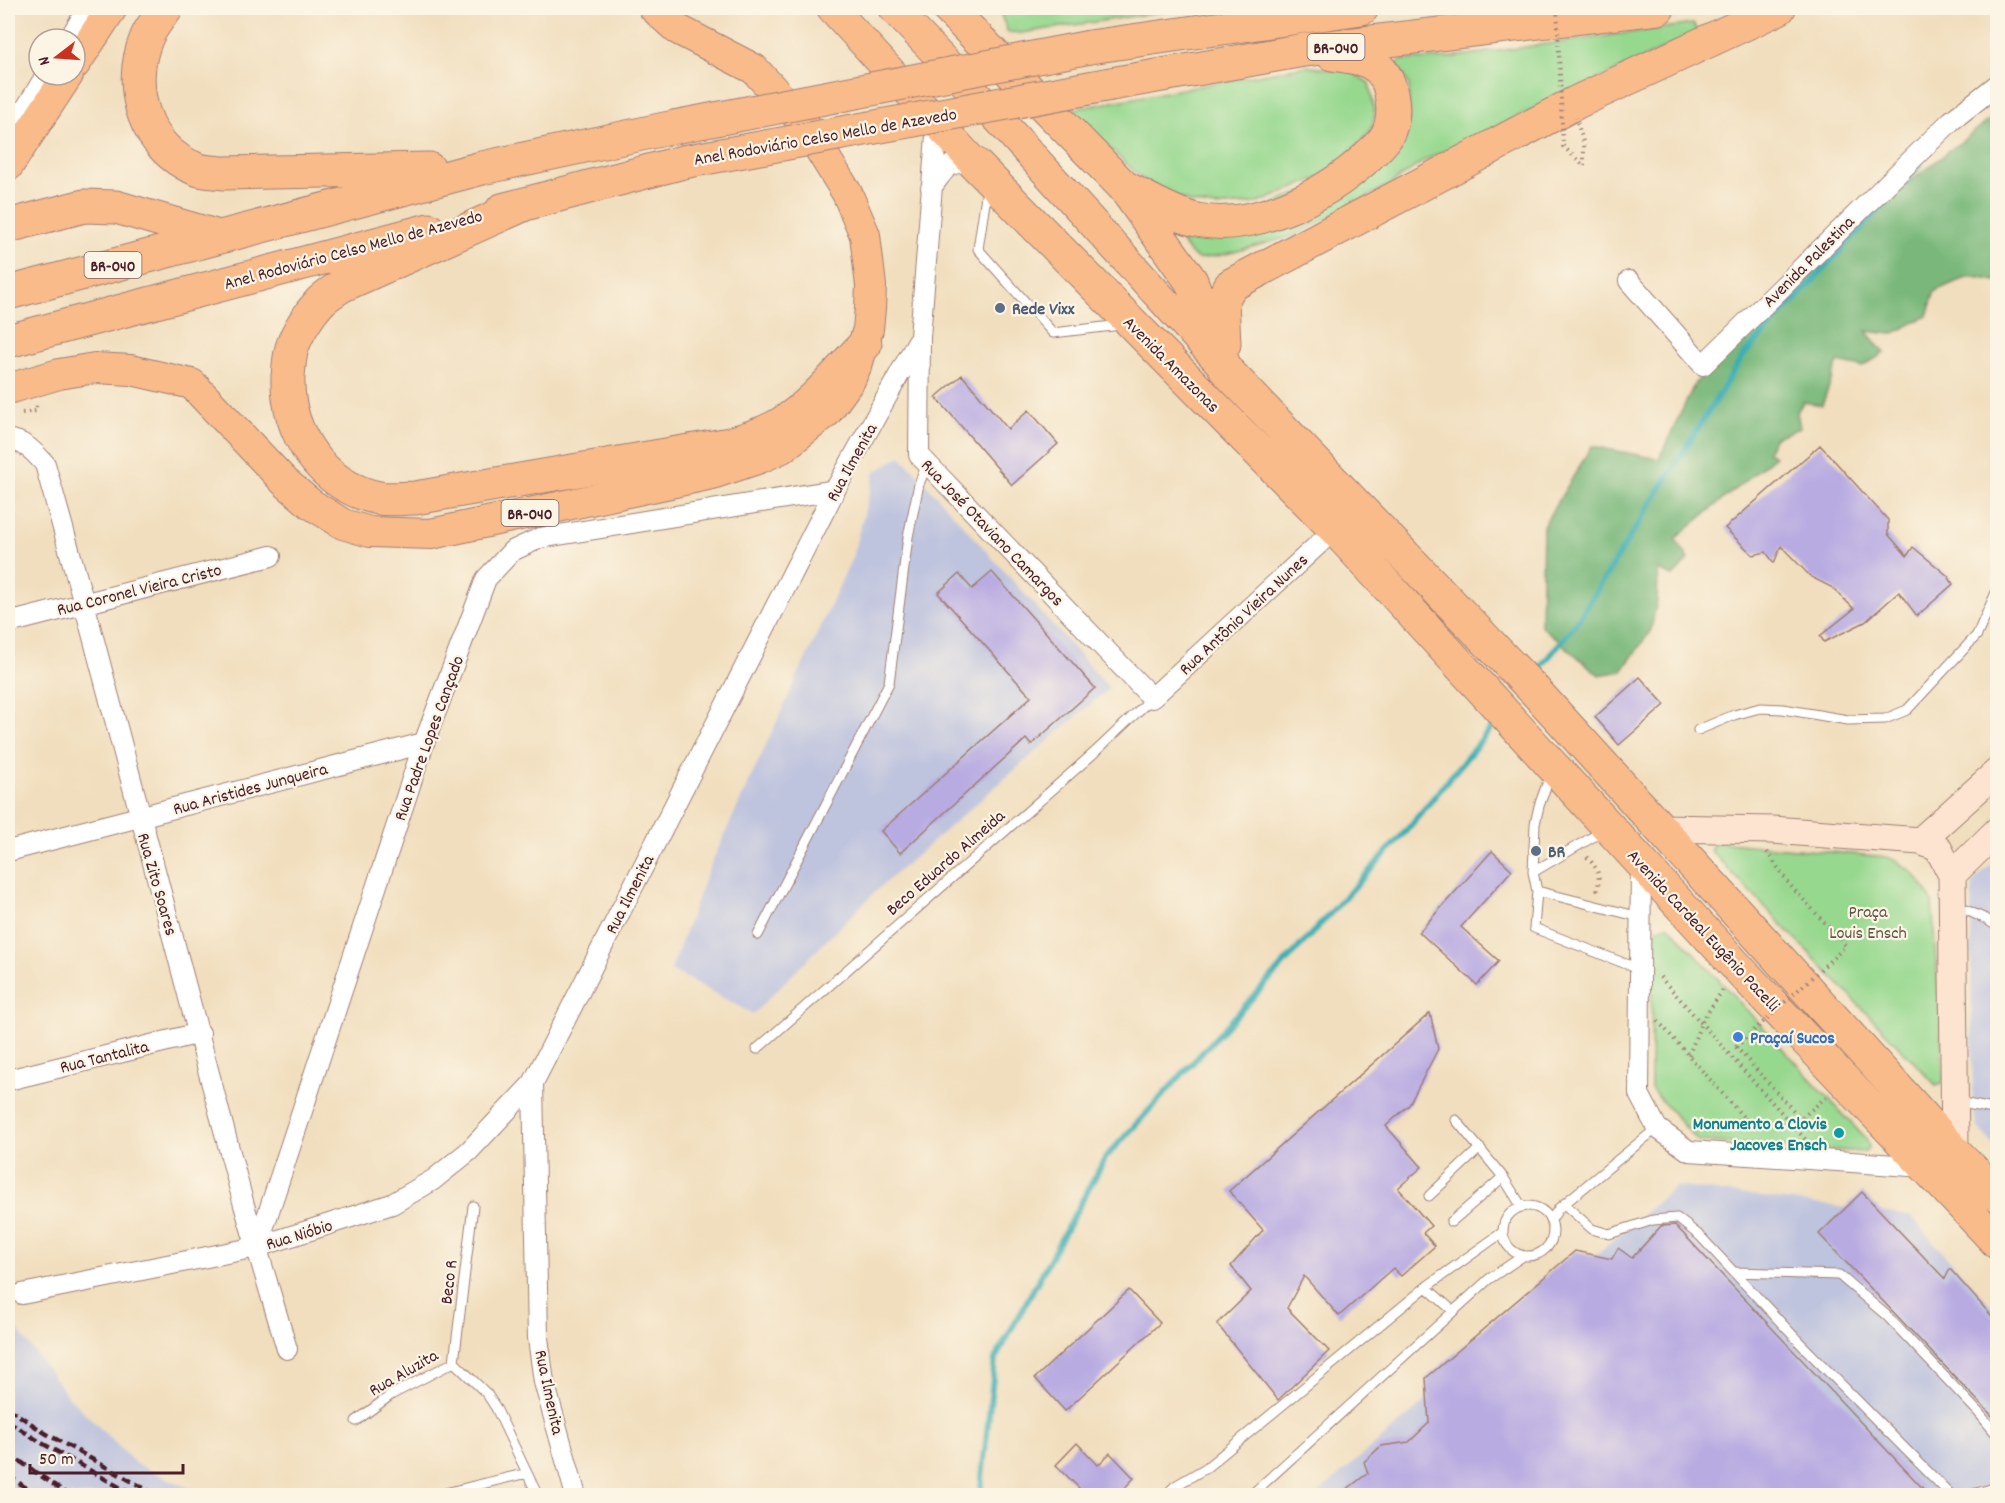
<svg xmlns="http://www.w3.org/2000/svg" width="2005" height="1503" viewBox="0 0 2005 1503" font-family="Dekko,sans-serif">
  <rect width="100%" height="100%" fill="#fcf5e5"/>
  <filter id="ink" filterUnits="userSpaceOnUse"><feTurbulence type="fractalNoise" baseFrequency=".0167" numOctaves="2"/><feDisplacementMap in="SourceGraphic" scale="12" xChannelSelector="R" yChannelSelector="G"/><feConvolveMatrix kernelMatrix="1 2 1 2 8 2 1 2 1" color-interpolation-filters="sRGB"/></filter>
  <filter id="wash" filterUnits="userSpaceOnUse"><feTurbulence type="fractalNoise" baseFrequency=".008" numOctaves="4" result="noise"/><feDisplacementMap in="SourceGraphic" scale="24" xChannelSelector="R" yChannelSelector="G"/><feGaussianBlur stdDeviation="1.35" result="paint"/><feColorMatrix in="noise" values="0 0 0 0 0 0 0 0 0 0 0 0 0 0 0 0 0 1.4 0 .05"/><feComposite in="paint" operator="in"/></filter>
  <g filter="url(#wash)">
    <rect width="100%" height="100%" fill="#f1debe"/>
    <!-- industrial -->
    <path fill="#bec3de" d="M901 456 1109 688 878 889 753 1014 671 970 706 875 852 558 875 472Z
      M1997 859V1148L1978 1128 1973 1109 1971 906 1973 882Z
      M1676 1186 1910 1216 1997 1312V1495L1315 1496Z
      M8 1317 67 1395 136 1464 204 1495H8Z"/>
    <!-- green -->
    <path fill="#97d88f" stroke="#707c5d" stroke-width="1.5" d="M998 8H1187L1021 33 1008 32Z
      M1693 24 1699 32 1425 160 1388 186 1293 236 1222 255 1198 259 1190 253 1169 226 1196 236 1391 155 1409 120V85L1397 64 1402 60 1446 58Z
      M1306 66 1352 72 1369 83 1375 115 1370 130 1361 142 1318 178 1258 203 1216 207 1191 203 1145 181 1075 116 1074 109Z
      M1715 842 1887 857C1909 866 1923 880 1932 902L1944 1082 1936 1085 1710 850Z
      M1664 926H1669L1867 1140 1869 1148 1865 1152 1698 1141 1651 1089 1652 937 1659 928Z"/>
    <!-- forest -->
    <path fill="#79b87a" stroke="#626c52" stroke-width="1.5" d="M1997 114V281L1969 276 1935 291 1927 316 1892 334 1866 331 1884 353 1862 367 1838 362 1822 405 1803 402 1797 412 1800 428 1775 437 1767 452 1775 456 1675 539 1689 559 1673 576 1658 570 1657 600 1651 630 1622 671 1599 675 1541 626 1543 526 1592 446 1659 459 1695 383 1908 183Z"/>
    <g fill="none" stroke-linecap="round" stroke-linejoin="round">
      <!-- stream -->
      <path stroke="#3badb3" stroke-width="6" d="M1985 103 1998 99
        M1533 676 1577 622 1743 356 1920 165
        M980 1496 995 1359 1106 1157 1406 831 1497 721"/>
    </g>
    <g id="blocks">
      <!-- building -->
      <path fill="#b8abe2" d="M962 375 1008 429 1029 410 1058 444 1012 485 936 397Z
        M1820 445 1888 520V534L1907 556 1913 547 1948 576 1953 584 1917 616 1899 592 1865 622 1824 642 1820 636 1854 609 1833 588 1811 577 1781 546 1774 563 1766 552 1753 555 1725 528Z
        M992 572 1095 688 1031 745 1026 739 900 853 881 831 1031 697 938 593 959 574 972 589Z
        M1640 677 1665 705 1619 745 1595 717Z
        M1492 851 1512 870 1461 927 1499 961 1477 985 1419 932Z
        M1430 1013 1438 1049 1409 1105 1386 1126 1422 1167 1398 1188 1431 1226 1423 1233 1435 1246 1401 1276 1393 1268 1339 1316 1304 1276 1287 1308 1329 1351 1278 1400 1217 1324 1251 1291 1231 1266 1263 1230 1229 1191Z
        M1862 1192 1945 1279 1950 1269 1998 1323V1422L1819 1234Z
        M1675 1225 1930 1496H1338L1368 1473 1364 1462 1381 1446 1409 1442 1429 1423 1426 1378 1575 1251 1612 1259 1618 1248 1632 1258 1661 1226Z
        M1129 1290 1160 1323 1065 1411 1035 1378Z
        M1077 1443 1098 1465 1110 1453 1134 1478 1117 1496H1087L1056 1465Z"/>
    </g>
  </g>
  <g filter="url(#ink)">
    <use href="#blocks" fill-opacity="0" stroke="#9e7e74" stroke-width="1.5"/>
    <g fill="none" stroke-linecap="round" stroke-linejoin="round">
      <!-- lane casing -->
      <g stroke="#9e7e74" stroke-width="11">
        <path id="lane" d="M987 189 978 249 1053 333 1121 325
          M1698 730 1734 715 1760 708 1783 709 1848 720 1885 719 1907 710 1977 635 1998 588
          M1551 773 1539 806 1535 824 1533 872 1537 891 1534 928 1639 969
          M1533 872 1603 831
          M1537 891 1640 917
          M1955 905 1986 919 1998 927
          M758 935 889 683 908 537 919 484 927 464
          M757 1049 1094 753 1152 698
          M1957 1102 1998 1110
          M1456 1120 1503 1177 1522 1207
          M1429 1196 1480 1148
          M1564 1204 1592 1229 1609 1234 1653 1220 1677 1218 1700 1236 1801 1344 1952 1496
          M1503 1231a25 25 0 1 1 50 0a25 25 0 1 1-50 0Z
          M1551 1220 1559 1208 1657 1128
          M1451 1222 1503 1177
          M1734 1272 1839 1275 1886 1315 1979 1413 1998 1436
          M1426 1287 1453 1311
          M454 1362 473 1206
          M356 1421 391 1395 454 1362 487 1394 496 1408 538 1496
          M433 1496 527 1473
          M1165 1496 1175 1486 1206 1468 1426 1287 1503 1232
          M1250 1496 1489 1279 1523 1256
          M1966 1496 1998 1487"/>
      </g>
      <!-- street casing -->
      <g stroke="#9e7e74" stroke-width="22">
        <path id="street" d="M69 39 88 8
          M937 123 920 337 919 455 1152 698 1335 529
          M8 138 46 75
          M931 188C947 167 947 160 975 164
          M1629 281 1703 365 1951 121 1998 84
          M8 440C24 440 35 453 45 464L84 603 244 1205 287 1349
          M8 623 271 556
          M8 851 424 743
          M1641 862 1639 1094 1657 1128 1689 1151 1925 1167
          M8 1080 200 1033
          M257 1247 424 743 486 579 512 551 540 538 835 490
          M22 1294 257 1247 392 1204 433 1180 469 1151 533 1083
          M576 1496 544 1382 538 1338 533 1083 835 490 920 337"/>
      </g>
      <!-- secondary casing -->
      <g stroke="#9e7e74" stroke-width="29">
        <path id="secondary" d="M1661 828 1772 830 1920 841 1938 848 1952 875 1955 1152
          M1920 841 1998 771
          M1952 875 1998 830"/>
      </g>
      <!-- primary casing -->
      <g stroke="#9e7e74" stroke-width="32">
        <path id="primary" d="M832 8 975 164
          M893 8 970 88 1222 365
          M75 64 112 8
          M8 166 68 75
          M8 389 59 374 95 368 131 370 192 384 285 482 311 504 343 524 370 532 431 534 712 474 760 458 782 448 826 413 850 380 858 362 868 329 870 308 871 286 865 235 847 193 803 122 754 69 677 29 654 8"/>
      </g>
      <!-- highway casing -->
      <g stroke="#9e7e74" stroke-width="35">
        <path id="highway" d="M166 8C159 18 150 28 146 39 126 88 145 149 196 169 204 172 215 172 224 173L429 169
          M948 8 1124 187 1191 281 1226 370 1536 692 1955 1152 1998 1195
          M1090 47 1362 8
          M1111 84 1304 50 1658 8
          M975 164 1335 529 1738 968 1998 1243
          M1126 188C1146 198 1176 216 1197 220 1253 232 1324 196 1364 160 1371 153 1381 145 1386 137 1394 123 1394 107 1391 93 1385 60 1361 58 1332 54
          M523 205 341 286C334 291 325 296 319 303 309 314 298 331 293 345 289 355 289 367 288 377 286 432 322 487 379 498 390 500 403 498 415 498L730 444C746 439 764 434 779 425 812 406 838 372 865 344
          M502 210 683 162
          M8 226 84 206 116 207 219 237
          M8 293 482 168 674 127
          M8 341 429 230
          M1224 344 1222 300 1231 285 1575 103 1779 8"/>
      </g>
      <!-- path -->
      <path stroke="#9e7e74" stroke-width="4" stroke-dasharray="1.5 4.5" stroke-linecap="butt" d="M22 413 36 411V405
        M1767 852 1789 884 1846 946
        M1587 857C1600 871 1600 875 1597 893
        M1660 977 1805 1139
        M1658 1021 1745 1119 1793 1126 1826 1097
        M1736 1047 1801 1119
        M1689 1055 1701 1023 1724 988"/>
      <!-- lane -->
      <use href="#lane" stroke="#fff" stroke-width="9"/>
      <!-- street -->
      <use href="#street" stroke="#fff" stroke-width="20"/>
      <!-- secondary -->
      <use href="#secondary" stroke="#fde4d1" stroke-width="27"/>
      <!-- primary -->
      <use href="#primary" stroke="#fabb8b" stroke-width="30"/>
      <!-- highway -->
      <use href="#highway" stroke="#fabb8b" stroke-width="33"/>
      <!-- rail -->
      <path stroke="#4a1f2b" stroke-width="4.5" stroke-dasharray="9 4.5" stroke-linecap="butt" d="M8 1408 45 1433 158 1496
        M8 1421 40 1442 135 1496
        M8 1453 70 1496
        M8 1475 37 1496"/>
      <!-- highway-bridge casing -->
      <g stroke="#9e7e74" stroke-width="35" stroke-linecap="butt">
        <path id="highway-bridge" d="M674 127 1090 47
          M683 162 1111 84"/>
      </g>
      <!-- path-bridge -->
      <path stroke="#9e7e74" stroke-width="4" stroke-dasharray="1.5 4.5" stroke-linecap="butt" d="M1557 8 1563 146 1584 166V145L1576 118
        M1736 1047 1846 946"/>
      <!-- highway-bridge -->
      <use href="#highway-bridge" stroke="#fabb8b" stroke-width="33"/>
    </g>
  </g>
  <!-- markers -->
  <g fill="#5c6f8a" stroke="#fcf5e5" stroke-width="2">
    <circle cx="1000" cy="308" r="6"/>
    <circle cx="1536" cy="851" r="6"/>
  </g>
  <circle fill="#3f7fe0" stroke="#fcf5e5" stroke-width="2" cx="1738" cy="1037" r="6"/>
  <circle fill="#0f9aa8" stroke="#fcf5e5" stroke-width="2" cx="1839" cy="1133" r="6"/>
  <g text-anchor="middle" stroke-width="4.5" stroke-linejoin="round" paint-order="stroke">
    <!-- shield labels -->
    <g fill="#fcf5e5" stroke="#7f5f63" stroke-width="1.5">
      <rect x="1307.5" y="34" width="57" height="26" rx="4.5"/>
      <rect x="84.5" y="252" width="57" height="26" rx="4.5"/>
      <rect x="501.5" y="500" width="57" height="26" rx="4.5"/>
    </g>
    <g font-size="16" font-weight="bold" fill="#4a1f2b">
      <text x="1336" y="53">BR-040</text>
      <text x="113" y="271">BR-040</text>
      <text x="530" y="519">BR-040</text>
    </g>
    <!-- street labels -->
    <g font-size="18" fill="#4a1f2b" stroke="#fcf5e5">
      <text transform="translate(825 136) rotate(-10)" y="6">Anel Rodoviário Celso Mello de Azevedo</text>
      <text transform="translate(353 249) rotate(-15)" y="6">Anel Rodoviário Celso Mello de Azevedo</text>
      <text transform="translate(1808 261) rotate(-45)" y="6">Avenida Palestina</text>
      <text transform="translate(1172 364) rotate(45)" y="6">Avenida Amazonas</text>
      <text transform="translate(851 462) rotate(-61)" y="6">Rua Ilmenita</text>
      <text transform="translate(993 532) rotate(46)" y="6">Rua José Otaviano Camargos</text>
      <text transform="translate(139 589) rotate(-14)" y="6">Rua Coronel Vieira Cristo</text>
      <text transform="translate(1243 614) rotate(-43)" y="6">Rua Antônio Vieira Nunes</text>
      <text transform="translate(428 738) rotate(-70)" y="6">Rua Padre Lopes Cançado</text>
      <text transform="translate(250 788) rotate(-15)" y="6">Rua Aristides Junqueira</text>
      <text transform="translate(945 862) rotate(-41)" y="6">Beco Eduardo Almeida</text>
      <text transform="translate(158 884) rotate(74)" y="6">Rua Zito Soares</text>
      <text transform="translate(629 894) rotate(-63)" y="6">Rua Ilmenita</text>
      <text transform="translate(1704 930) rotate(47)" y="6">Avenida Cardeal Eugênio Pacelli</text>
      <text transform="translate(104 1056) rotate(-14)" y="6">Rua Tantalita</text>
      <text transform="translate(299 1234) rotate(-17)" y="6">Rua Nióbio</text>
      <text transform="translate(448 1282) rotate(-83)" y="6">Beco R</text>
      <text transform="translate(403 1372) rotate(-30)" y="6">Rua Aluzita</text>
      <text transform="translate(550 1392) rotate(78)" y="6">Rua Ilmenita</text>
    </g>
    <!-- service labels -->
    <g font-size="18" font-weight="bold" fill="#4e5e75" stroke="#fcf5e5" text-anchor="start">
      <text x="1012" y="314">Rede Vixx</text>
      <text x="1548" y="857">BR</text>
    </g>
    <!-- park labels -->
    <g font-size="18" fill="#615649" stroke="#fcf5e5">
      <text x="1868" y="917">Praça<tspan x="1868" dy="21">Louis Ensch</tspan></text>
    </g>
    <!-- shop labels -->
    <g font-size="18" font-weight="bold" fill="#366cbe" stroke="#fcf5e5" text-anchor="start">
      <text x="1750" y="1043">Praçaí Sucos</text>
    </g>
    <!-- culture labels -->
    <g font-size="18" font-weight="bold" fill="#0d838f" stroke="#fcf5e5" text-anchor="end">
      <text x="1827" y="1129">Monumento a Clovis<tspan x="1827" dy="21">Jacoves Ensch</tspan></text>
    </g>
  </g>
  <!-- margin -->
  <rect width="2005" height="1503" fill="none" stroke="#fcf5e5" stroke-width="30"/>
  <!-- north arrow -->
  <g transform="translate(57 57) rotate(253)"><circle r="28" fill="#fcf5e5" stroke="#b59f9b" stroke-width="1.5"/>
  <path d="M0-4.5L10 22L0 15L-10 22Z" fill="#c8321e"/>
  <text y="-9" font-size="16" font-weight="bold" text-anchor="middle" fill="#4a1f2b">N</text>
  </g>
  <!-- scale -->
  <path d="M30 1464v9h153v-9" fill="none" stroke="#4a1f2b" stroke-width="3"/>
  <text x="39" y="1464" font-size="18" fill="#4a1f2b" stroke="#fcf5e5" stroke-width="4.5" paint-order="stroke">50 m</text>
</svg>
